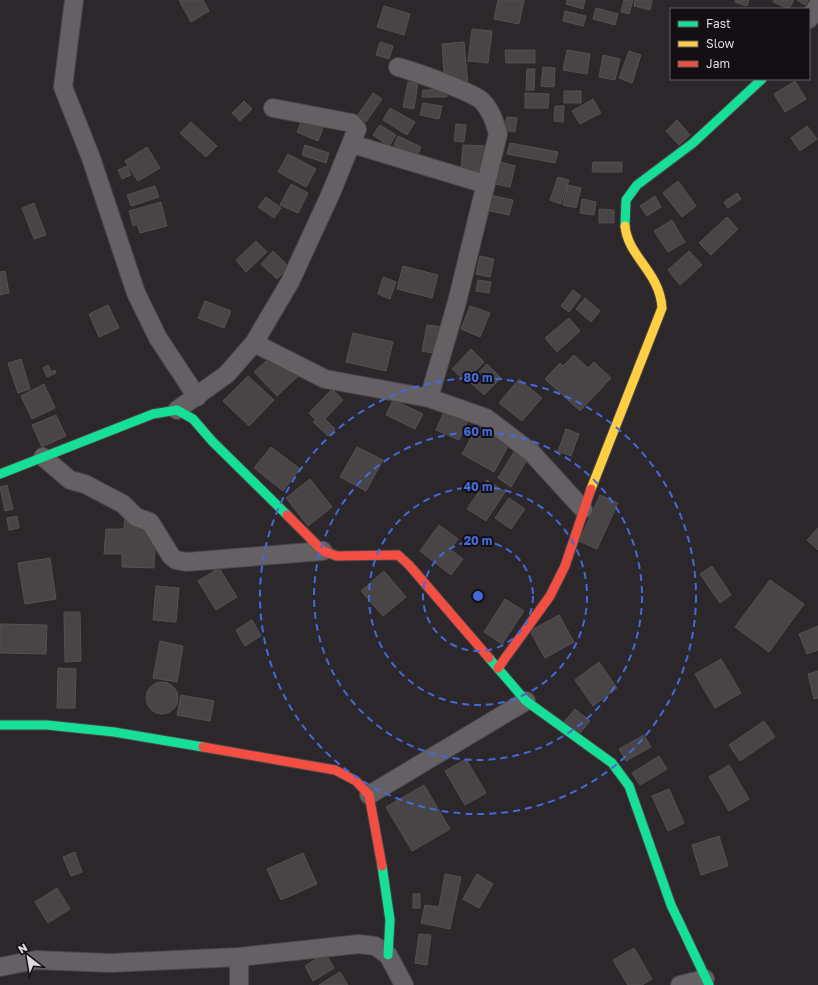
<svg xmlns="http://www.w3.org/2000/svg" width="818" height="985" viewBox="0 0 818 985" font-family="'Golos Text',sans-serif">
  <rect width="100%" height="100%" fill="#2c272b"/>
  <!-- building -->
  <path fill="#494446" stroke="#555052" d="M179 0H203L209 11 191 22Z
    M498 0H524L519 24 494 19Z
    M567 0H585L583 9 566 4Z
    M624 0H633L629 14 621 12Z
    M635 0H652L650 10 634 6Z
    M736 0H749L747 6 735 2Z
    M774 0H794L789 9 773 2Z
    M797 0H808L805 5Z
    M384 6 410 14 404 35 377 27Z
    M596 8 618 14 615 25 593 19Z
    M565 11 586 16 583 26 563 21Z
    M472 29 492 31 488 63 468 61Z
    M380 42 393 46 389 59 376 55Z
    M464 42 468 85 445 87 442 44Z
    M505 50H535V63H506Z
    M567 50 590 54 587 74 563 70Z
    M629 51 641 55 632 83 619 78Z
    M603 55 620 59 615 80 599 77Z
    M543 67 555 68 554 87 541 86Z
    M527 69H535L534 90H526Z
    M795 81 806 99 785 112 774 94Z
    M408 82 418 83 414 109 403 107Z
    M423 90H447V97H422Z
    M564 91H581V103H564Z
    M373 93 382 99 366 122 357 116Z
    M525 93 549 94 548 108H525Z
    M593 99 601 113 580 124 572 111Z
    M244 101 252 109 240 121 232 113Z
    M423 103 442 106 439 119 420 115Z
    M555 106H564L563 122 554 121Z
    M390 108 415 122 407 135 383 120Z
    M507 117 517 118 515 132 504 130Z
    M302 120 323 128 318 141 297 132Z
    M677 120 690 135 679 145 666 131Z
    M191 122 217 146 206 157 180 133Z
    M456 124 466 125 464 142 454 141Z
    M380 125 396 135 389 146 373 135Z
    M807 126 817 139 800 151 791 138Z
    M398 136 421 147 417 156 394 145Z
    M510 143 558 152 555 163 507 154Z
    M305 145 329 153 326 163 302 155Z
    M463 145 485 146 482 171 461 169Z
    M147 147 160 168 138 181 125 161Z
    M288 154 316 169 306 187 278 172Z
    M500 162 515 166 510 187 495 184Z
    M593 162H622V172H592Z
    M127 166 131 175 122 179 118 170Z
    M558 177 569 180 561 204 550 200Z
    M678 181 696 206 682 217 663 193Z
    M291 184 308 193 298 213 280 205Z
    M568 185 581 188 576 208 563 205Z
    M155 186 159 197 131 206 127 195Z
    M737 193 741 199 728 208 724 202Z
    M485 194 513 200 509 215 481 209Z
    M655 196 661 207 647 216 640 206Z
    M266 197 281 208 274 218 258 207Z
    M582 199 596 202 594 215 580 213Z
    M161 202 167 226 140 233 137 224 133 226 129 211Z
    M34 203 46 235 34 239 22 208Z
    M599 209 614 210V223H599Z
    M727 217 738 229 711 255 699 243Z
    M672 220 685 242 668 252 654 231Z
    M256 241 267 252 246 272 236 260Z
    M273 251 289 267 277 279 261 264Z
    M689 251 702 265 680 285 668 270Z
    M480 256 494 259 490 277 476 274Z
    M403 266 438 275 432 298 397 289Z
    M5 271 9 293 0 295V272Z
    M383 277 396 282 390 299 378 294Z
    M478 280 491 282 489 293 476 291Z
    M573 290 581 296 569 312 561 306Z
    M585 298 600 311 591 322 576 309Z
    M205 301 231 311 224 328 198 318Z
    M108 305 119 328 99 337 89 314Z
    M470 306 490 313 480 337 461 329Z
    M569 318 580 331 557 352 545 338Z
    M427 325 443 327 438 354 422 351Z
    M353 333 393 342 386 371 346 362Z
    M471 349 484 362 465 381 452 369Z
    M276 352 299 375 277 396 254 372Z
    M574 355 588 368 594 362 611 378 580 411 545 379 560 363 563 366Z
    M21 359 30 389 18 393 8 363Z
    M487 364 501 378 484 395 470 382Z
    M48 365 51 372 55 370 56 373 47 377 43 368Z
    M248 376 274 400 249 426 223 401Z
    M519 379 542 398 522 421 499 403Z
    M44 384 55 408 32 419 21 396Z
    M332 389 343 400 325 419 335 429 328 436 313 422 316 420 309 413Z
    M393 400 423 414 415 429 386 415Z
    M446 407 470 417 459 440 436 430Z
    M56 415 66 436 42 447 32 425Z
    M480 422 512 439 494 472 462 454Z
    M566 429 579 434 571 456 558 451Z
    M271 447 300 469 283 491 254 468Z
    M357 447 383 460 366 491 340 477Z
    M517 447 530 455 511 487 498 478Z
    M310 479 332 507 308 526 286 498Z
    M487 480 505 492 486 521 467 509Z
    M7 485 13 509 5 511 0 487Z
    M600 495 618 503 597 549 579 541Z
    M509 498 525 509 511 529 495 518Z
    M125 515 157 516 154 568 122 567V554H104L106 529H124Z
    M17 516 19 528 9 530 7 518Z
    M439 525 458 539 450 549 463 559 451 575 420 551Z
    M818 528V550L807 540Z
    M50 558 56 599 25 604 18 563Z
    M712 566 731 595 720 603 700 574Z
    M219 568 237 597 216 610 198 581Z
    M384 571 406 597 383 616 361 591Z
    M770 580 804 604 769 652 735 627Z
    M156 586 179 588 176 622 153 620Z
    M505 599 524 611 502 644 484 632Z
    M64 612H80L81 661 65 662Z
    M559 615 574 642 545 658 530 631Z
    M252 620 261 636 245 646 236 630Z
    M0 624 47 625 46 654 0 653Z
    M818 626V650L807 654 799 634Z
    M160 641 183 646 177 682 153 678Z
    M721 659 741 693 715 708 695 674Z
    M599 662 617 688 593 706 575 680Z
    M58 668 76 669 75 708H57Z
    M818 671V698L814 699 808 674Z
    M146 698a16 16 0 1 1 32 0a16 16 0 1 1-32 0Z
    M181 695 214 701 210 721 177 715Z
    M575 709 590 721 579 734 564 722Z
    M764 721 775 737 740 761 729 745Z
    M644 735 651 747 626 761 619 749Z
    M659 756 667 769 640 785 632 773Z
    M466 759 486 793 465 805 445 771Z
    M729 765 749 799 729 811 709 777Z
    M424 785 450 829 412 851 386 807Z
    M669 789 684 823 668 831 652 796Z
    M719 836 728 866 701 875 692 845Z
    M75 852 82 872 71 876 63 857Z
    M303 853 317 884 281 900 267 869Z
    M445 874 461 877 450 929 421 923 425 905 439 907Z
    M477 874 493 884 479 908 463 899Z
    M57 888 70 909 48 923 35 902Z
    M413 894H420V908H413Z
    M419 934 431 935 427 965 415 963Z
    M634 948 652 979 642 985H628L613 960Z
    M325 953 334 968 313 981 305 966Z
    M340 972 348 985H319Z"/>
  <g fill="none" stroke-linecap="round" stroke-linejoin="round">
    <!-- street casing -->
    <g stroke="#494448" stroke-width="20">
      <path id="street" d="M74 0 63 87 91 158 136 293 158 338 197 397
        M809 19 818 5
        M398 67C413 71 473 92 482 101 491 110 495 122 498 134L457 302 429 398
        M352 144 485 184
        M254 343 325 379 429 398 486 418 531 452 583 509
        M177 410 227 374 254 343 290 282 331 193 357 129 352 123 273 108
        M43 457 70 480 85 484 123 504 136 517 150 522 171 556 176 560 186 562 323 551
        M369 795 526 701
        M0 967 36 960 110 963 239 957 359 944 375 946 388 955 404 985
        M239 985V957
        M680 985 705 979"/>
    </g>
    <!-- fast casing -->
    <g stroke="#494448" stroke-width="11">
      <path id="fast" d="M625 226 626 200 637 185 693 143 762 79
        M0 474 153 414 177 410 193 419 212 441 287 515
        M489 658 526 701 612 763 629 786 671 905 709 985
        M0 725H47L114 732 203 747
        M382 866 390 920 388 955"/>
    </g>
    <!-- slow casing -->
    <g stroke="#494448" stroke-width="11">
      <path id="slow" d="M591 489 662 308C660 272 628 257 625 226"/>
    </g>
    <!-- jam casing -->
    <g stroke="#494448" stroke-width="11">
      <path id="jam" d="M287 515 323 551 337 556 398 555 409 565 489 658
        M498 668 550 596 565 566 591 489
        M203 747 335 770 356 781 369 795 382 866"/>
    </g>
    <!-- street -->
    <use href="#street" stroke="#656064" stroke-width="18"/>
    <!-- fast -->
    <use href="#fast" stroke="#16e098" stroke-width="9"/>
    <!-- slow -->
    <use href="#slow" stroke="#ffcf43" stroke-width="9"/>
    <!-- jam -->
    <use href="#jam" stroke="#f24e42" stroke-width="9"/>
  </g>
  <!-- distance rings -->
  <g fill="none" stroke="#446ad9" stroke-width="2" stroke-dasharray="7 5">
    <circle cx="478" cy="596" r="55"/>
    <circle cx="478" cy="596" r="109"/>
    <circle cx="478" cy="596" r="164"/>
    <circle cx="478" cy="596" r="218"/>
  </g>
  <circle cx="478" cy="596" r="6" fill="#446ad9" stroke="#140f13" stroke-width="2"/>
  <g font-size="12" text-anchor="middle" font-weight="bold" fill="#446ad9" stroke="#140f13" stroke-width="4" stroke-linejoin="round" paint-order="stroke">
    <text x="478" y="382">80 m</text>
    <text x="478" y="436">60 m</text>
    <text x="478" y="491">40 m</text>
    <text x="478" y="545">20 m</text>
  </g>
  <!-- legend -->
  <rect x="670" y="8" width="140" height="72" fill="#140f13" stroke="#655f64"/>
  <rect x="678" y="21" width="20" height="6" fill="#16e098" stroke="#655f64"/>
  <text x="706" y="28" font-size="12" fill="#dfd8dd">Fast</text>
  <rect x="678" y="41" width="20" height="6" fill="#ffcf43" stroke="#655f64"/>
  <text x="706" y="48" font-size="12" fill="#dfd8dd">Slow</text>
  <rect x="678" y="61" width="20" height="6" fill="#f24e42" stroke="#655f64"/>
  <text x="706" y="68" font-size="12" fill="#dfd8dd">Jam</text>
  <!-- north arrow -->
  <g transform="translate(28 957) rotate(329)" stroke="#140f13" stroke-width="3" paint-order="stroke">
  <path d="M0-3L7 15L0 10L-7 15Z" fill="#dfd8dd"/>
  <text y="-6" font-size="11" font-weight="bold" text-anchor="middle" fill="#dfd8dd">N</text>
  </g>
</svg>
